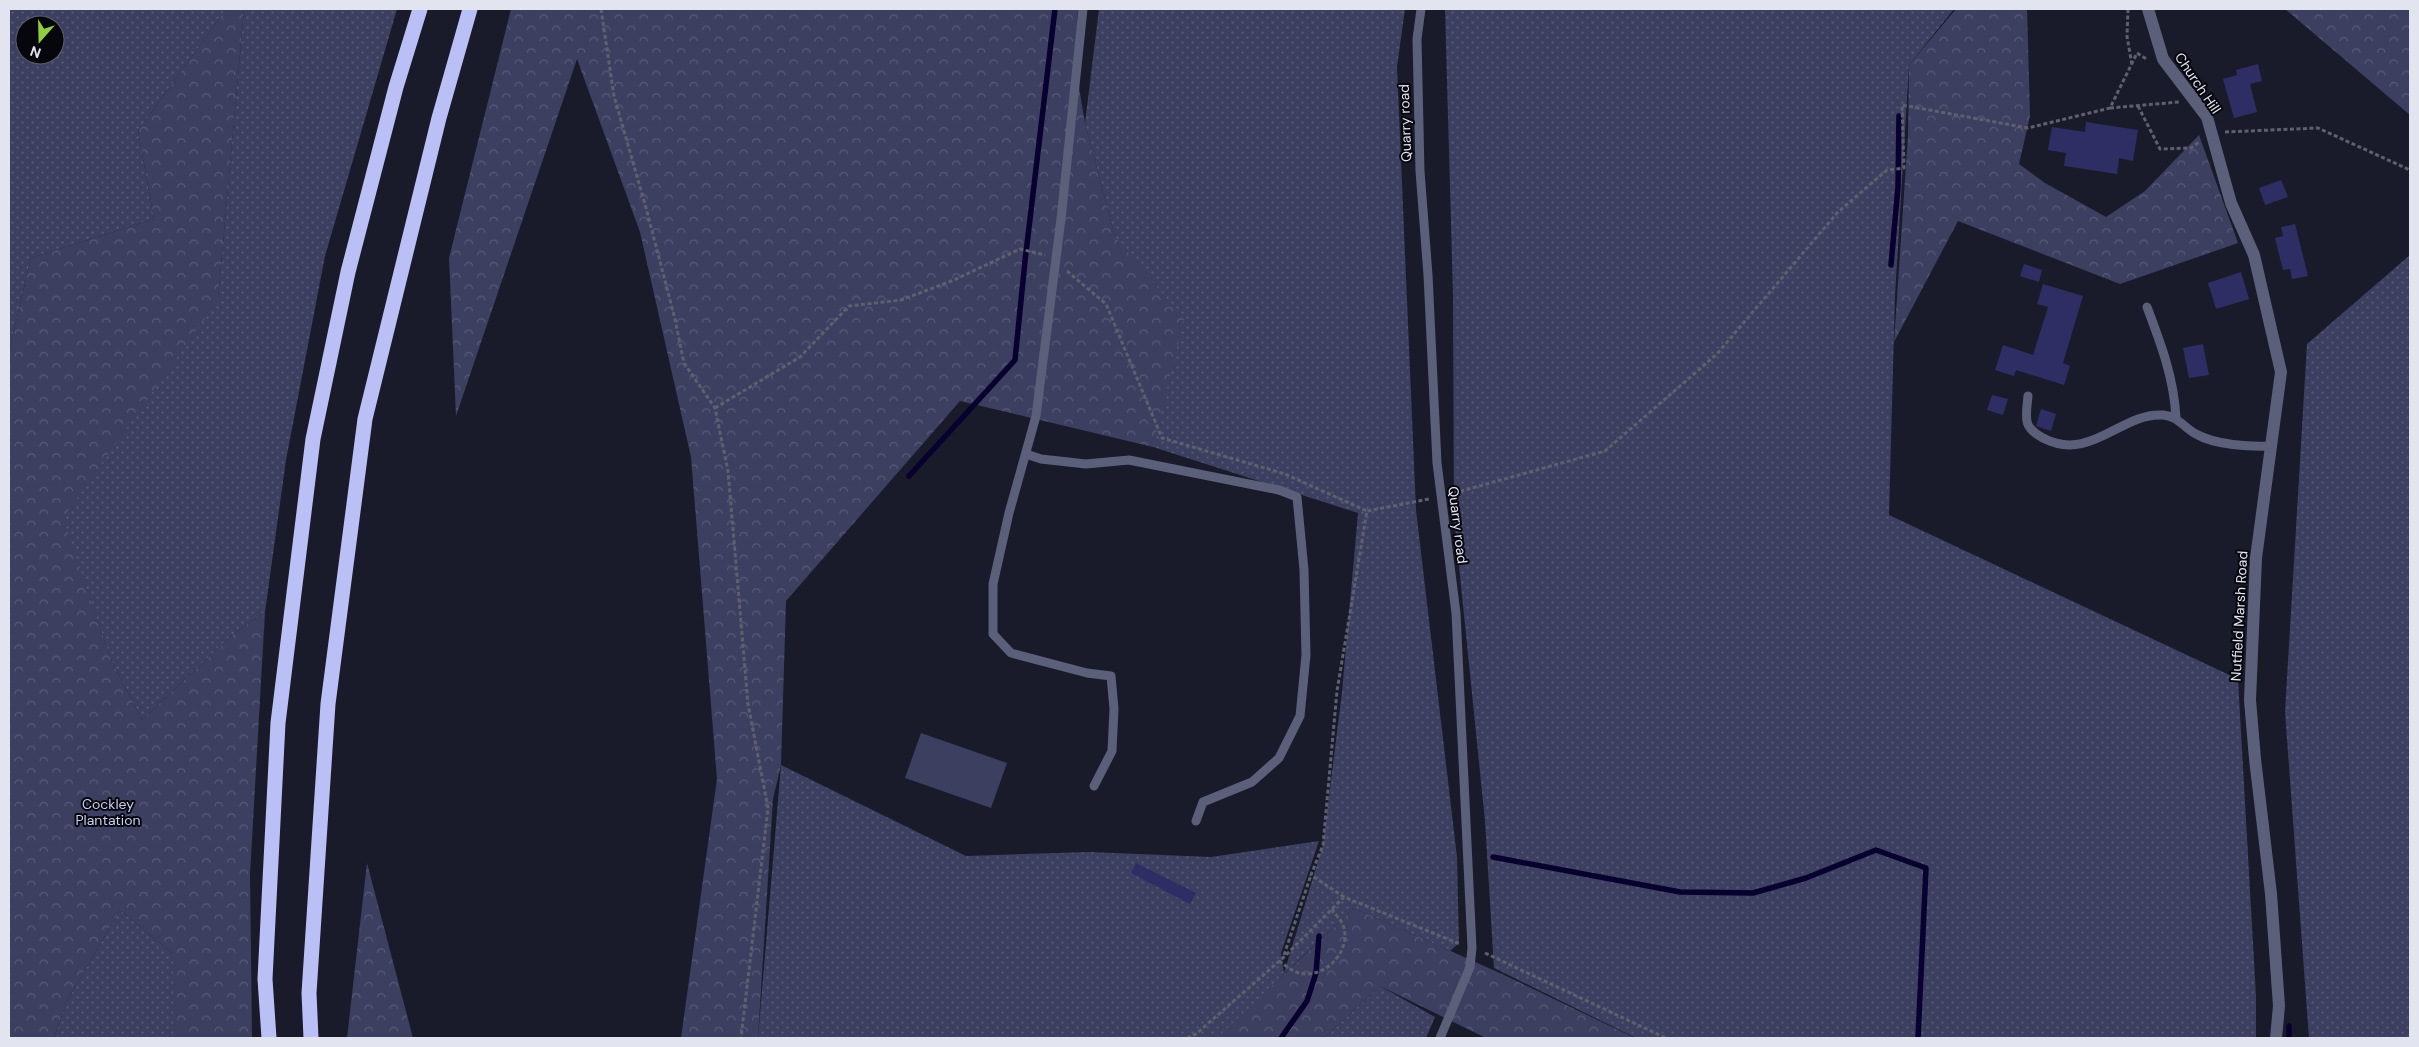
<svg xmlns="http://www.w3.org/2000/svg" width="2419" height="1047" viewBox="0 0 2419 1047" font-family="'DM Sans',sans-serif">
  <defs>
    <pattern id="grass-dots" width="8" height="8" patternUnits="userSpaceOnUse" patternTransform="scale(1.25)"><rect width="8" height="8" fill="#3c3f60"/><path d="M2 2h.1M6 6h.1" fill="none" stroke="#585b77" stroke-width="1.8" stroke-linecap="round"/></pattern>
    <pattern id="forest-crowns" width="20" height="18" patternUnits="userSpaceOnUse" patternTransform="scale(1.25)"><rect width="20" height="18" fill="#3c3f60"/><path d="M2 6a3 3 0 1 1 6 0M12 15a3 3 0 1 1 6 0" fill="none" stroke="#585b77"/></pattern>
  </defs>
  <rect width="100%" height="100%" fill="#191b2a"/>
  <!-- grass -->
  <path fill="url(#grass-dots)" fill-rule="evenodd" d="M9 9H226L138 131 154 219 31 258 9 351ZM25 25H55V55H25Z
    M244 9H397L325 256 286 460 265 612 232 635 142 720 111 660 62 518 218 299Z
    M1099 9H1405L1397 67 1416 510 1457 857 1459 943 1450 951 1354 908 1284 974 1225 1038H758L781 765 966 856 1089 852 1211 857 1319 841 1281 953 1284 973 1323 845 1342 692 1358 513 1153 447 1115 237 1085 123Z
    M1445 9H1954L1909 65 1895 296 1889 515 2238 679 2256 996V1038H1636L1494 968 1485 821 1454 517 1453 295Z
    M2410 255V1038H2309L2285 712 2307 344Z
    M120 910 173 954V1038H54L67 1001Z
    M1380 986 1435 1017 1426 1038H1324Z"/>
  <!-- forest -->
  <path fill="url(#forest-crowns)" d="M226 9H244L218 300 63 518 111 660 142 720 232 635 265 612 250 874 252 1038H173V954L120 910 67 1001 54 1038H9V351L31 258 154 219 138 131Z
    M511 9H1078L1075 64 1085 123 1115 237 1184 319 1153 447 960 401 786 601 781 765 773 799 758 1038H681L717 779 691 457 640 232 577 59 456 416 449 258Z
    M1956 9H2027L2030 116 2019 164 2045 183 2106 217 2145 191 2199 135 2238 243 2120 284 1958 221 1894 342 1908 135 1909 65Z
    M2285 9H2410V115Z
    M367 863 413 1038H347Z
    M1354 908 1502 974 1635 1038H1486L1380 986 1324 1038H1217Z"/>
  <!-- pitch -->
  <path fill="#3c3f60" d="M921 733 1007 763 991 808 905 778Z"/>
  <g fill="none" stroke-linecap="round" stroke-linejoin="round">
    <!-- stream -->
    <path stroke="#08002f" stroke-width="5.5" d="M1891 265 1898 187 1899 116
      M909 476 1015 360 1025 261 1055 9
      M1493 857 1680 892 1753 893 1806 878 1876 850 1926 868 1918 1038
      M1281 1038 1307 1001 1316 973 1319 936
      M2289 1038V1026"/>
  </g>
  <!-- building -->
  <path fill="#2e2e65" d="M2258 64 2262 81 2250 84 2257 112 2234 118 2223 79 2237 75 2236 70Z
    M2086 122 2138 130 2133 161 2119 158 2117 174 2064 166 2066 153 2048 150 2052 127 2085 132Z
    M2281 180 2288 197 2265 205 2259 188Z
    M2295 224 2308 276 2292 279 2290 269 2283 270 2275 238 2283 236 2281 227Z
    M2024 264 2042 270 2039 282 2020 276Z
    M2241 272 2249 299 2216 309 2208 283Z
    M2043 284 2083 296 2063 363 2070 366 2064 385 2016 370 2014 376 1995 370 2003 345 2033 355 2048 307 2037 304Z
    M2203 344 2209 375 2189 378 2183 348Z
    M1992 395 2008 399 2003 415 1987 410Z
    M2041 409 2056 414 2051 431 2036 426Z
    M1136 863 1196 893 1190 904 1131 873Z"/>
  <g fill="none" stroke-linecap="round" stroke-linejoin="round">
    <!-- path -->
    <path stroke="#5e606e" stroke-width="3" stroke-dasharray="4 2.5" stroke-linecap="butt" d="M601 9 614 96 646 208 675 319 684 363 715 408 728 471 748 704 768 808 741 1038
      M2128 9 2127 36 2132 65
      M2138 106 2160 149 2191 148 2199 142
      M2110 108 2179 102
      M2225 132 2318 128 2410 170
      M1067 271 1106 304 1162 438 1285 474 1367 511
      M715 408 800 357 849 306 901 300 954 280 1020 249 1045 255
      M1454 493 1605 451 1717 354 1838 212 1887 170 1904 168 1902 105 2028 128 2110 108 2137 53 2148 60
      M1344 897 1311 875 1323 845 1337 691 1367 511 1429 499
      M1485 953 1666 1038
      M1284 955 1311 875
      M1279 961C1284 964 1290 970 1296 972 1322 982 1353 952 1343 925 1341 920 1335 914 1332 909
      M1187 1038 1196 1034 1284 957 1344 897 1460 944"/>
    <!-- service -->
    <path stroke="#5c5f7a" stroke-width="9" d="M1083 9 1061 219 1036 416 1009 513 993 584V634L1011 653 1087 673 1111 676 1114 709 1112 751 1094 786
      M1421 9 1417 39 1420 171 1428 275 1437 463 1456 613 1472 948 1470 967 1440 1038
      M2147 307C2161 344 2174 378 2176 418
      M2028 396C2026 418 2022 427 2043 438 2091 463 2121 412 2163 415 2178 416 2184 428 2196 434 2215 445 2250 447 2271 446
      M1026 454 1041 459 1086 464 1129 460 1279 490 1297 497 1304 570 1306 655 1300 716 1279 758 1252 782 1203 802 1196 821"/>
    <!-- tertiary -->
    <path stroke="#5c5f7a" stroke-width="12" d="M2148 9 2163 59 2207 117 2231 203 2254 255 2281 372 2256 558 2250 700 2255 759 2271 894 2279 1006 2276 1038"/>
    <!-- motorway -->
    <path stroke="#bac0f5" stroke-width="15" d="M269 1038 265 979 278 723 313 439 348 272 396 87 420 9
      M311 1038 309 993 328 704 365 419 439 118 470 9"/>
  </g>
  <g text-anchor="middle" stroke-width="4" stroke-linejoin="round" paint-order="stroke">
    <!-- street labels -->
    <g font-size="14" fill="#e2e4ef" stroke="#06060d">
      <text transform="translate(2198 83) rotate(56)" y="5">Church Hill</text>
      <text transform="translate(1405 123) rotate(-92)" y="5">Quarry road</text>
      <text transform="translate(1458 525) rotate(83)" y="5">Quarry road</text>
      <text transform="translate(2239 616) rotate(-87)" y="5">Nutfield Marsh Road</text>
    </g>
    <!-- park labels -->
    <g font-size="14" fill="#cbcff3" stroke="#06060d">
      <text x="108" y="809">Cockley<tspan x="108" dy="16">Plantation</tspan></text>
    </g>
  </g>
  <!-- border -->
  <rect width="2419" height="1047" fill="none" stroke="#e2e4ef" stroke-width="20"/>
  <!-- north arrow -->
  <g transform="translate(40 40) rotate(200)"><circle r="24" fill="#06060d" stroke="#5e5f67"/>
  <path d="M0-4L9 19L0 12L-9 19Z" fill="#91cd3f"/>
  <text y="-8" font-size="14" font-weight="bold" text-anchor="middle" fill="#e2e4ef">N</text>
  </g>
</svg>
